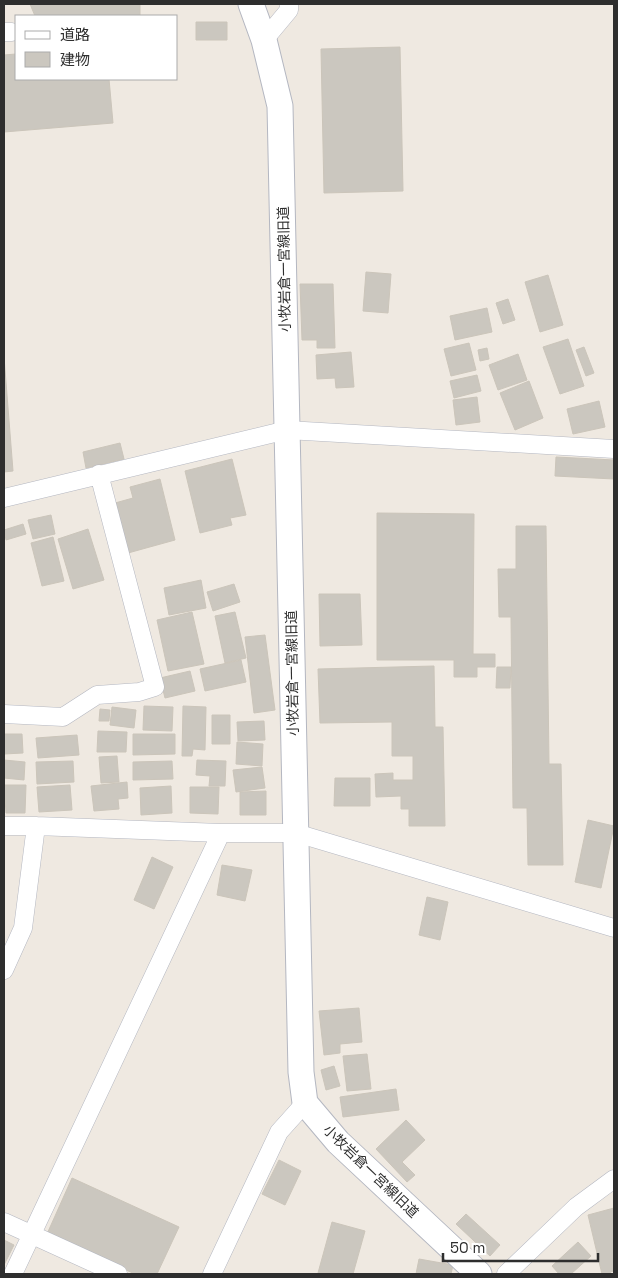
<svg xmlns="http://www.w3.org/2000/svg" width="618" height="1278" viewBox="0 0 618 1278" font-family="'Space Grotesk','Noto Sans JP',sans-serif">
  <rect width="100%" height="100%" fill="#efe9e1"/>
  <!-- building -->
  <path fill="#cbc7bf" stroke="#cbc5ba" d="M30 4H140V16H35Z
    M196 22H227V40H196Z
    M400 47 403 191 324 193 321 49Z
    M16 54V79H109L113 123 4 132V55Z
    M366 272 391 274 388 313 363 311Z
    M548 275 563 325 540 332 525 282Z
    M300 284H333L335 348H317V340H302Z
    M508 299 515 320 503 324 496 303Z
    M487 308 492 332 455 340 450 316Z
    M568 339 584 386 560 394 543 347Z
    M469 343 476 370 451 376 444 349Z
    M584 347 594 373 586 376 576 350Z
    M487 348 489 359 480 361 478 350Z
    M351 352 354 387 336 388 335 378 317 379 316 355Z
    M518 354 527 380 498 390 489 365Z
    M4 357 13 471 4 472Z
    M477 375 481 391 454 398 450 381Z
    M529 381 543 418 515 430 500 393Z
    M477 397 480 422 456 425 453 400Z
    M599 401 605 427 573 434 567 409Z
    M120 443 124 459 86 468 83 452Z
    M556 457 614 460V479L555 476Z
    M232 459 246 515 230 518 232 525 200 533 185 471Z
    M160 479 175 540 128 553 115 503 133 498 130 487Z
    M377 513 474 514 473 654H495V667H477V677H454V660H377Z
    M51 515 55 534 33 539 28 520Z
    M23 524 26 534 6 540 4 530Z
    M516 526H546L549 764H561L563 865H528L527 808H513L511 617H499L498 569H516Z
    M88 529 104 580 73 589 58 539Z
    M53 537 64 581 42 586 31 543Z
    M201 580 206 608 169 615 164 588Z
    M234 584 240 602 213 611 207 592Z
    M319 594H360L362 645 320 646Z
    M192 612 204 664 168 671 157 620Z
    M235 612 246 658 225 663 215 616Z
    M265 635 275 710 254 713 245 637Z
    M241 660 246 682 205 691 200 669Z
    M434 666 435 727H443L445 826H409V809H401V796L376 797 375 774 393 773V780H413V756H392V722L320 723 318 669Z
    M497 667H511L510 688H496Z
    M190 671 195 691 165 698 160 678Z
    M144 706 173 707 172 731 143 730Z
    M183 706 206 707 205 750 193 749 192 756H182Z
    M112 707 136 710 134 728 110 725Z
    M100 709 110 710 109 721H99Z
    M212 715H230V744H212Z
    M264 721 265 740 238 741 237 722Z
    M98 731 127 732 126 752H97Z
    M4 734H22L23 753 4 754Z
    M133 734H175V754L133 755Z
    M77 735 79 755 38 758 36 738Z
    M237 742 263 744 262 766 236 764Z
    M117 756 119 782 101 783 99 757Z
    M4 760 25 762 24 780 4 778Z
    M197 760 226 761 225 786H209L210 776 196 775Z
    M73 761 74 782 37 784 36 762Z
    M172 761 173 779 133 780V762Z
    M262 767 265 788 236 792 233 770Z
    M335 778H370V806H334Z
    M127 782 128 798 118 799 119 809 94 811 91 786Z
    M4 785H26L25 813H6Z
    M70 785 72 810 39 812 37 787Z
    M171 786 172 813 141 815 140 788Z
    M190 787H219L218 814 190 813Z
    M266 791V815H240V792Z
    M588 820 614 826 601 888 575 882Z
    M152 857 173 867 154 909 134 900Z
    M222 865 252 870 245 901 217 895Z
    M427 897 448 902 440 940 419 935Z
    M359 1008 362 1042 340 1044V1053L324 1055 319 1011Z
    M367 1054 371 1089 347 1091 343 1056Z
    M334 1066 340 1086 326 1090 321 1070Z
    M396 1089 399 1110 343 1117 340 1097Z
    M406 1120 425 1140 402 1162 415 1175 407 1182 376 1149Z
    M279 1160 301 1171 285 1205 262 1194Z
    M72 1178 179 1227 157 1274H135L47 1234Z
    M614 1208V1271L610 1272 611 1274H602L588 1215Z
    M466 1214 500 1245 490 1256 456 1224Z
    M332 1222 365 1231 353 1274 318 1273Z
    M4 1240 14 1245 4 1265Z
    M578 1242 591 1256 571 1274H559L552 1266Z
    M419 1259 453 1265 451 1274H416Z"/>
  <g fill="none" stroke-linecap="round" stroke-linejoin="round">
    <!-- street casing -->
    <g stroke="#b4b7c1" stroke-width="19">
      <path id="street" d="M4 32H12
        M264 40 289 10V4
        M4 498 287 430 614 449
        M4 714 63 717 97 695 139 692 155 687 99 474
        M4 826H36L221 833H296L614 928
        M4 970 23 928 36 826
        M4 1222 118 1274
        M13 1274 221 833
        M212 1274 279 1132 305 1103
        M506 1274 576 1207 614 1179"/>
    </g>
    <!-- secondary casing -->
    <g stroke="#b4b7c1" stroke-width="27">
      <path id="secondary" d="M251 4 264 40 280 106 301 1072 305 1103 338 1142 479 1274"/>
    </g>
    <!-- street -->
    <use href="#street" stroke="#fff" stroke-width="18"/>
    <!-- secondary -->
    <use href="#secondary" stroke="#fff" stroke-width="25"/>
  </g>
  <g text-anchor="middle" stroke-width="5" stroke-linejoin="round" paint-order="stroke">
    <!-- street labels -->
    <g font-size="14" fill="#2e2e2e" stroke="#fff">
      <text transform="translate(284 269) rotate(-91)" y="5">小牧岩倉一宮線旧道</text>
      <text transform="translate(292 673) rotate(-91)" y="5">小牧岩倉一宮線旧道</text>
      <text transform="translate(371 1171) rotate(44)" y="5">小牧岩倉一宮線旧道</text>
    </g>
  </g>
  <!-- border -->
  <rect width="618" height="1278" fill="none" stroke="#2e2e2e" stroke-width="10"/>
  <!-- legend -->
  <rect x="15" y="15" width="162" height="65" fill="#ffffff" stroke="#ababab"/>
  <rect x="25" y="31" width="25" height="8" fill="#ffffff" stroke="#ababab"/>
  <text x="60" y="40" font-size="15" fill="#2e2e2e">道路</text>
  <rect x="25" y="52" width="25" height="15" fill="#cbc7bf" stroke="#ababab"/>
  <text x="60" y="65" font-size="15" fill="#2e2e2e">建物</text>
  <!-- scale -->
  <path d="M443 1253v8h155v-8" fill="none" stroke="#2e2e2e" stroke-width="2.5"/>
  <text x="450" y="1253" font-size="15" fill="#2e2e2e" stroke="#ffffff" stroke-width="4" paint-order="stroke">50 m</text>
</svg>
